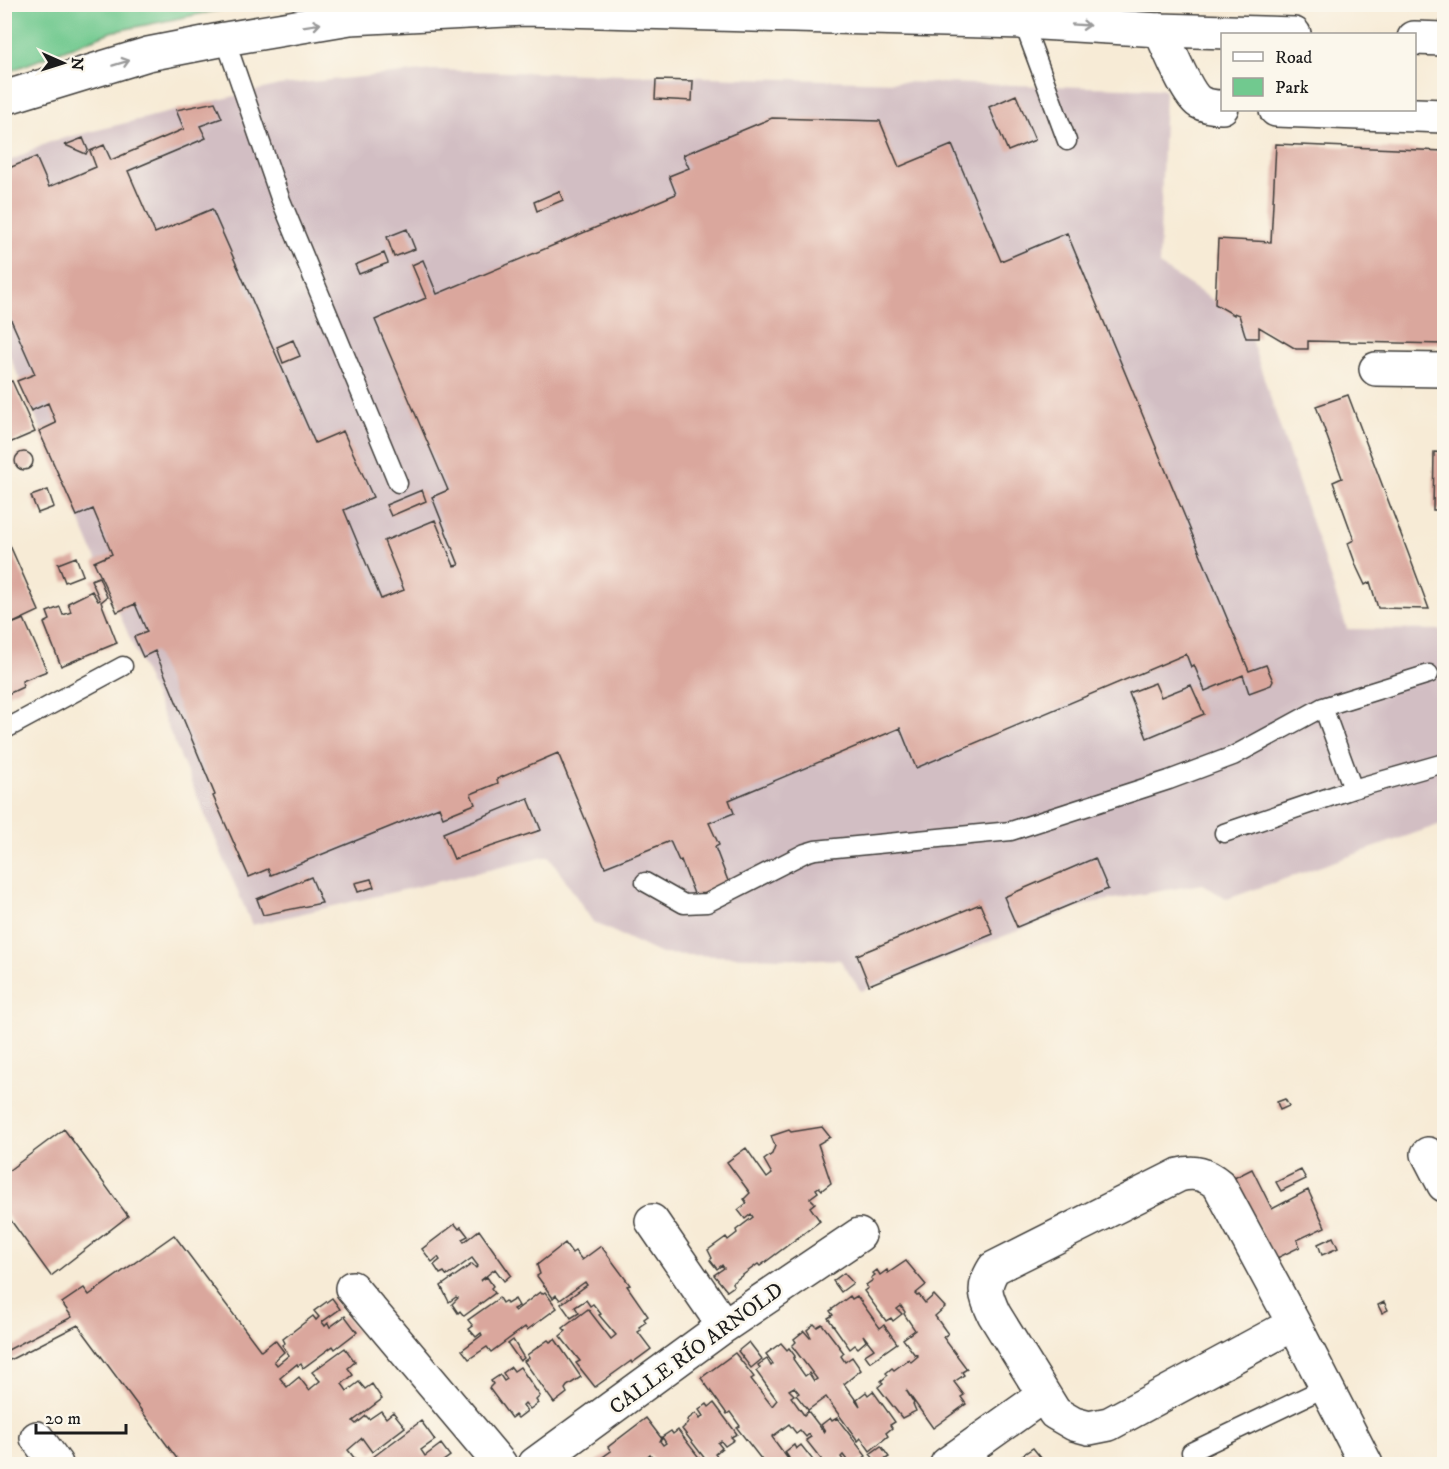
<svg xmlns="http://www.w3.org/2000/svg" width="1449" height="1469" viewBox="0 0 1449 1469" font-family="'IM FELL DW Pica',serif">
  <rect width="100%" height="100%" fill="#fbf7ec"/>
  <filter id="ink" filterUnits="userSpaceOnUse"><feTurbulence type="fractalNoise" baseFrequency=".0167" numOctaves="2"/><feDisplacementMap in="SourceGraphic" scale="12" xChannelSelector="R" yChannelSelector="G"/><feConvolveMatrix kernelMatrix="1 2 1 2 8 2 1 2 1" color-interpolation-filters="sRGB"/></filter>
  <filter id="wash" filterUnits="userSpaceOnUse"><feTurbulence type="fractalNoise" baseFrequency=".008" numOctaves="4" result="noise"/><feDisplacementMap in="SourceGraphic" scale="24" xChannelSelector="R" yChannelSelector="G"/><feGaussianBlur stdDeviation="1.35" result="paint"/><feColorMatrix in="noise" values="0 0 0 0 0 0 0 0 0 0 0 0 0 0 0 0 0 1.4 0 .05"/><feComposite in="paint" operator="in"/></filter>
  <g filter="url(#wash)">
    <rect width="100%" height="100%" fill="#f7ebd6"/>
    <!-- industrial -->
    <path fill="#d2bec3" d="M434 70 1165 89 1159 265 1245 321 1347 629 1441 630 1444 642V823L1227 899 1202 884 1090 903 861 991 840 960 661 954 593 922 549 856 252 925 5 345 4 164 49 142 279 85Z"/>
    <!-- green -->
    <path fill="#71c98f" stroke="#467256" stroke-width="1.5" d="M20 4H245V5L111 32 5 73V10Z"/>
    <g id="blocks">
      <!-- building -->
      <path fill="#daa79d" d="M656 80 693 81 692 101 655 99Z
        M1016 95 1035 140 1008 151 989 107Z
        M215 102 222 118 200 126 206 138 128 171 155 233 212 209 315 443 343 431 373 497 344 510 381 599 404 590 384 541 435 520 454 566 459 565 432 497 448 490 375 320 426 298 412 265 423 260 437 294 676 194 669 176 689 168 683 155 772 118 880 121 899 167 952 145 1001 261 1067 233 1249 671 1266 665 1273 681 1271 685 1249 693 1243 675 1205 691 1194 665 1191 667 1186 654 916 768 900 728 729 800 734 813 709 823 719 845 715 847 730 886 696 899 681 860 679 861 670 841 605 867 558 753 497 779 498 783 471 794 475 804 443 817 439 807 271 875 268 869 249 877 213 796 215 795 155 651 143 657 134 637 147 632 135 604 117 612 94 562 112 554 93 509 77 516 39 431 56 423 48 403 31 411 17 381 35 374 4 304V170L36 157 49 187 96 167 90 151 104 145 111 160 184 129 176 110Z
        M83 138 88 150 86 154 65 145Z
        M1276 144 1444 151V344L1308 341V349H1296L1259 327V338H1246L1239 315 1234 313V315L1215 304 1218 239 1271 242Z
        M559 191 563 200 537 211 534 202Z
        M407 229 415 249 394 257 387 237Z
        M384 253 388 263 359 274 355 265Z
        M293 340 300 356 283 363 277 347Z
        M12 381 35 432 7 444 4 439V384Z
        M1348 395 1407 550 1429 609 1378 608 1370 582 1365 585 1357 568 1348 543 1354 540 1333 482 1342 478 1316 406Z
        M15 461a9 9 0 1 1 18 0a9 9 0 1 1-18 0Z
        M1434 452 1444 453V510H1433Z
        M48 490 54 507 38 513 31 496Z
        M422 490 426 501 391 516 386 505Z
        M4 532 39 611 11 624 4 609Z
        M76 557 83 575 65 582 58 564Z
        M99 577 107 597 101 602 117 643 61 666 44 623 50 620 47 612 60 607 63 615 71 612 68 603 92 591 98 601 100 600 91 580Z
        M24 619 47 671 22 681 23 687 8 694 6 687 4 688V627Z
        M1155 683 1161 697 1191 685 1204 714 1147 738 1129 693Z
        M528 798 541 830 454 859 443 833Z
        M1095 858 1108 889 1017 927 1004 897Z
        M311 877 322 903 263 915 257 899Z
        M371 879 374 887 358 892 355 883Z
        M980 904 993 934 869 985 857 955Z
        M1285 1099 1289 1106 1280 1110 1277 1102Z
        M822 1127 830 1137 818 1144 831 1183 822 1190 819 1187 816 1189 818 1192 810 1198 815 1203 810 1207 820 1221 760 1266 758 1264 732 1283 734 1286 727 1291 714 1275 724 1268 722 1265 717 1269 710 1260 712 1258 708 1250 726 1237 728 1240 737 1233 736 1230 753 1217 751 1214 745 1219 738 1210 747 1203 744 1199 750 1193 727 1162 746 1148 767 1178 772 1174 764 1160 772 1154 775 1146 771 1136 789 1130 791 1132Z
        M64 1129 128 1216 51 1276 4 1211V1174Z
        M1252 1169 1272 1209 1308 1190 1325 1227 1297 1240 1300 1247 1275 1259 1232 1179Z
        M1301 1170 1306 1179 1281 1191 1276 1182Z
        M455 1224 459 1229 461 1227 468 1236 462 1239 464 1242 479 1230 511 1275 504 1281 495 1269 480 1281 487 1277 493 1286 491 1288 495 1293 464 1316 460 1311 458 1313 452 1304 458 1298 456 1297 449 1302 441 1286 472 1264 476 1268 478 1266 472 1258 447 1276 444 1272 440 1274 434 1265 440 1260 438 1257 432 1262 422 1249Z
        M174 1235 261 1351 275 1340 284 1352 274 1361 277 1365 289 1355 282 1345 285 1343 283 1339 313 1316 316 1320 319 1317 314 1311 332 1298 340 1309 322 1322 325 1326 328 1323 330 1327 345 1316 357 1332 335 1349 333 1346 303 1368 301 1364 298 1366 297 1364 280 1378 287 1387 299 1377 309 1390 320 1381 312 1372 345 1348 355 1362 348 1368 353 1375 342 1384 345 1388 347 1391 359 1382 365 1389 372 1384 382 1399 353 1421 356 1424 366 1416 369 1419 381 1411 386 1418 393 1412 405 1427 372 1452 362 1438 348 1450 359 1464H181L78 1325 4 1363V1352L72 1317 62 1303 84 1288 89 1295Z
        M1333 1237 1338 1248 1322 1255 1318 1244Z
        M565 1243 572 1253 575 1251 582 1260 601 1246 630 1285 627 1286 648 1316 644 1319 646 1322 639 1327 641 1330 638 1332 651 1349 632 1363 631 1361 595 1387 576 1363 580 1361 560 1336 566 1331 563 1328 588 1309 611 1339 616 1335 599 1315 601 1314 593 1304 590 1306 586 1300 575 1307 579 1313 571 1318 561 1304 587 1285 585 1282 560 1300 556 1295 553 1298 537 1276 540 1274 537 1265Z
        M906 1261 926 1285 915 1294 917 1296 919 1295 925 1303 934 1295 945 1307 935 1316 948 1334 943 1337 967 1369 962 1372 964 1375 954 1382 964 1395 961 1397 966 1404 933 1428 906 1390 914 1403 913 1404 916 1411 902 1418 878 1387 883 1383 881 1381 888 1375 886 1373 892 1368 894 1370 909 1359 911 1362 918 1356 916 1354 915 1355 903 1339 915 1330 904 1314 905 1312 901 1306 897 1309 902 1314 893 1321 891 1318 886 1321 864 1291 868 1288 866 1285 873 1280 871 1278 875 1275 873 1273 877 1270 880 1275 887 1270 888 1273Z
        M844 1273 853 1283 841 1292 833 1281Z
        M540 1292 542 1294 545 1292 557 1308 527 1330 525 1327 491 1352 487 1347 469 1359 462 1350 482 1335 481 1333 476 1337 469 1329 473 1326 468 1320 499 1298 502 1303 505 1301 507 1304 515 1299 519 1306 513 1309 515 1311Z
        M850 1296 852 1299 857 1296 880 1328 884 1325 897 1343 870 1362 865 1355 874 1349 863 1335 866 1341 858 1348 855 1345 850 1349 828 1318 833 1315 830 1311Z
        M1384 1302 1388 1310 1382 1313 1378 1305Z
        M814 1324 817 1327 822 1324 844 1353 841 1356 845 1362 852 1357 861 1370 844 1384 860 1406 857 1399 866 1392 868 1395 873 1391 895 1422 890 1425 892 1428 886 1433 888 1436 870 1451 861 1438 858 1441 826 1397 808 1410 796 1395 799 1393 794 1387 789 1390 794 1395 791 1397 804 1415 808 1411 824 1432 825 1431 821 1425 830 1418 832 1421 837 1418 866 1456 855 1464H850L843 1455 841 1457 845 1463 843 1464H825L806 1440 811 1437 809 1434 806 1437 800 1430 796 1433 789 1424 772 1437 788 1459 789 1458 785 1452 794 1445 796 1449 801 1445 816 1464H765L737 1428 740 1426 730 1412 727 1414 701 1378 735 1353 754 1377 751 1379 772 1406 777 1400 756 1371 760 1368 758 1365 767 1359 771 1366 773 1364 766 1354 781 1343 787 1350 789 1348 795 1356 793 1359 805 1376 809 1373 814 1381 817 1379 792 1346 796 1342 794 1339 804 1331 810 1338 811 1337 807 1330Z
        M555 1339 581 1377 567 1386 565 1389 567 1393 554 1403 524 1361 529 1358 527 1355 548 1340 550 1342Z
        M513 1340 524 1358 520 1361 508 1344Z
        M749 1342 762 1359 751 1368 738 1351Z
        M511 1367 514 1371 520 1367 540 1396 536 1400 538 1403 530 1409 525 1403 523 1405 527 1411 518 1418 515 1415 511 1418 489 1388 493 1384 491 1381 500 1375 504 1381 507 1379 503 1373Z
        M714 1403 737 1434 731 1437 734 1440 725 1446 721 1441 718 1443 722 1448 715 1454 719 1459 709 1464 682 1429 689 1422 687 1420 696 1413 700 1419 703 1416 699 1410 707 1404 709 1407Z
        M646 1418 662 1439 660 1441 663 1445 666 1443 662 1437 671 1431 673 1434 678 1430 701 1460 696 1464H657L650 1454 647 1457 653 1464H593L611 1451 608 1447Z
        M421 1421 435 1440 421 1450 425 1456 441 1444 450 1456 439 1464H379L373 1457Z
        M881 1446 889 1457 878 1464 870 1454Z
        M1033 1448 1046 1464H1027L1021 1456Z"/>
    </g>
  </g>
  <g filter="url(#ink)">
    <use href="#blocks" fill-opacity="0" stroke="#3d3b38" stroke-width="1.5"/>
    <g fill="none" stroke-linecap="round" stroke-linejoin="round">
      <!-- service casing -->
      <g stroke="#3d3b38" stroke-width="21">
        <path id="service" d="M1014 4 1023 22 1067 141
          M225 39 280 198 398 483
          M1429 674 1323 707 1353 789 1444 763
          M4 730 123 666
          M1224 833 1353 789
          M645 882 684 904 707 903 805 853 815 850 1011 831 1169 780 1233 756 1323 707
          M1191 1452 1326 1387"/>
      </g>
      <!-- minor casing -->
      <g stroke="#3d3b38" stroke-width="36">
        <path id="minor" d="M1160 30C1168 46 1186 93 1199 102 1206 106 1215 107 1222 107
          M1276 110 1444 116
          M1376 369 1444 370
          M1428 1154 1444 1185
          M652 1221 724 1326
          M352 1288 500 1464
          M1294 1324 1109 1424 1089 1428 1074 1424 1055 1413 994 1314C985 1294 982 1287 994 1268L1179 1175C1195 1171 1206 1174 1219 1185L1294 1324 1366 1464
          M37 1438 56 1464
          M535 1464 724 1326 859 1235
          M947 1464 1044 1395"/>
      </g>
      <!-- primary casing -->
      <g stroke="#3d3b38" stroke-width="36">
        <path id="primary" d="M1414 38 1444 39
          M4 98 148 54 225 39 350 18 524 9 1023 22 1160 30 1294 34"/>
      </g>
      <!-- service -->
      <use href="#service" stroke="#fff" stroke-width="18"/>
      <!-- minor -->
      <use href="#minor" stroke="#fff" stroke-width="33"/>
      <!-- primary -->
      <use href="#primary" stroke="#fff" stroke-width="33"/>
    </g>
    <!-- one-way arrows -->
    <defs><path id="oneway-shaft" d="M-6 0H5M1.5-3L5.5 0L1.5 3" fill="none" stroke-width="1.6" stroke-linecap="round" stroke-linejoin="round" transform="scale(1.5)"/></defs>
    <g stroke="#999">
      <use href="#oneway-shaft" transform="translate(312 25) rotate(-9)"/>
      <use href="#oneway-shaft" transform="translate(1081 25) rotate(4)"/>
      <use href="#oneway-shaft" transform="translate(121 63) rotate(-17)"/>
    </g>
  </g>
  <g text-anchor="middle" stroke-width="5" stroke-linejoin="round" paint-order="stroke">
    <!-- street labels -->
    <g font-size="21" fill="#1c1c1c" stroke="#fbf7ec">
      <text transform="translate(696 1348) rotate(-36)" y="7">CALLE RÍO ARNOLD</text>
    </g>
  </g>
  <!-- margin -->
  <rect width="1449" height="1469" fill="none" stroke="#fbf7ec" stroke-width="24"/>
  <!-- legend -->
  <rect x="1221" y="33" width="195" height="78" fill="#fbf7ec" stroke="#a29f99" stroke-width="1.5"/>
  <rect x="1233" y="52" width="30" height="9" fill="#ffffff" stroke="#a29f99" stroke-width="1.5"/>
  <text x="1275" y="63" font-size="18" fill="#1c1c1c">Road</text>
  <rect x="1233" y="78" width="30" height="18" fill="#71c98f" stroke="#a29f99" stroke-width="1.5"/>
  <text x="1275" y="93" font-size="18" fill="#1c1c1c">Park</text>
  <!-- north arrow -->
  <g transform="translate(63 63) rotate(93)" stroke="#fbf7ec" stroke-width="4.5" paint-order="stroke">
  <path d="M0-4.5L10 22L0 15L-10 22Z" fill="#1c1c1c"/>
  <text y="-9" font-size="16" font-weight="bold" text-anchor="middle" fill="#1c1c1c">N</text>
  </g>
  <!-- scale -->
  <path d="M36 1424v9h90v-9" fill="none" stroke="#1c1c1c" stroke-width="3"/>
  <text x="45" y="1424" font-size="18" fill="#1c1c1c" stroke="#fbf7ec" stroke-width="4.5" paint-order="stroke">20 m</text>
</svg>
